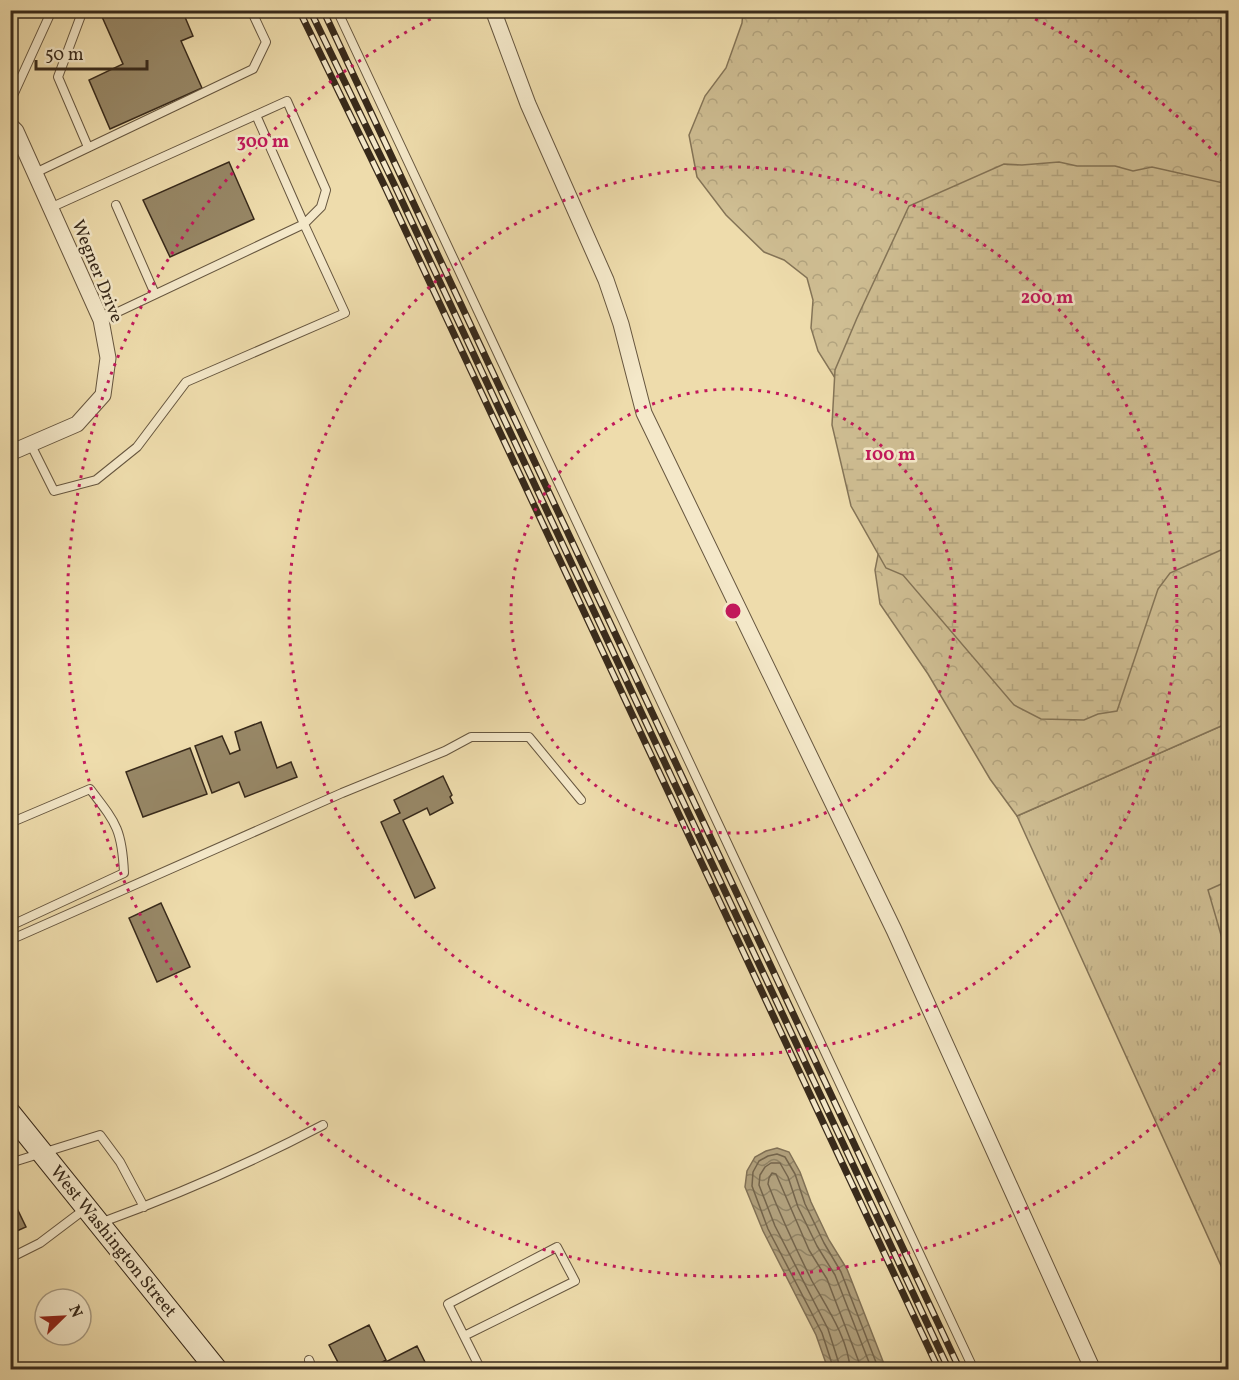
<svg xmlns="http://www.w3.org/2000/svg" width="1239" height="1380" viewBox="0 0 1239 1380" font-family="Vollkorn,serif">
  <defs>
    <pattern id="grass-tufts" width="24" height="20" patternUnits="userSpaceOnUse" patternTransform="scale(1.5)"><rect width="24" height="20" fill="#cfbe93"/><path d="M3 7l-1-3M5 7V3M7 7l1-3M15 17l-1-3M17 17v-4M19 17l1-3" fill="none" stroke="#b2a37e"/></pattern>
    <pattern id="forest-crowns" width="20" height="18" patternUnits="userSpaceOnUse" patternTransform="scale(1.5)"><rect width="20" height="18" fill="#cfbe93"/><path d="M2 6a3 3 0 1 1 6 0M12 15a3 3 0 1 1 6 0" fill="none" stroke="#b2a37e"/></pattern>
    <pattern id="wetland-marsh" width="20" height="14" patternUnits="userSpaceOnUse" patternTransform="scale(1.5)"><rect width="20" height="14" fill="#cfbe93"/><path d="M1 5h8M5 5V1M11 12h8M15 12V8" fill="none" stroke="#b2a37e"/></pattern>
    <pattern id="water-waves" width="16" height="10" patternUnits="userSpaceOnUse" patternTransform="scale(1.5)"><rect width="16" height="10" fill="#b09f7b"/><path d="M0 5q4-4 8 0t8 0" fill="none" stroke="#908264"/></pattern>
  </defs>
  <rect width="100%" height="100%" fill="#eedcac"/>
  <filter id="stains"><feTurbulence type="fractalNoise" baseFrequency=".00333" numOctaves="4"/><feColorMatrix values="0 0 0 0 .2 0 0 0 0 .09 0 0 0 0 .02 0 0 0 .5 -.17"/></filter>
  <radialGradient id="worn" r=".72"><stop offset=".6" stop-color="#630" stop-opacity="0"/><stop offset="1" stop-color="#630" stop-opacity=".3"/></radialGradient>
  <!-- grass -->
  <path fill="url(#grass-tufts)" stroke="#847457" stroke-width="1.5" d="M1228 723V1281L1017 816Z"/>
  <!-- forest -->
  <path fill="url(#forest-crowns)" stroke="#847457" stroke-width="1.5" d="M743 11H1222L1228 38V723L1017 816 990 779 928 674 880 604 875 570 883 530 847 397 818 351 811 328 813 300 807 278 784 260 764 252 726 215 697 177 689 135 705 96 726 68 742 23Z
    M1228 881V880V959L1208 890Z"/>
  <!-- wetland -->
  <path fill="url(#wetland-marsh)" stroke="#847457" stroke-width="1.5" d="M1059 162 1077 166H1115L1133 171 1152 167 1228 184V549L1221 550 1170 573 1158 589 1117 711 1098 714 1084 720 1041 719 1014 705 903 575 886 568 851 506 832 425 835 370 857 318 909 206 1004 164 1022 165Z"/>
  <!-- water -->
  <path fill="url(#water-waves)" stroke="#807055" stroke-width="1.5" d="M777 1148 789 1152 800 1172 811 1202 829 1240 847 1269 886 1369H828L816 1335 763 1231 745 1187 747 1171 755 1157 766 1151Z"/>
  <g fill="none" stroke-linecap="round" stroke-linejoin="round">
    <!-- shore -->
    <path stroke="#74644b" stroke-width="1.5" d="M834 1370 822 1333 768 1229 752 1186 753 1172 759 1161 768 1156 777 1154 785 1157 795 1174 805 1204 824 1243 841 1272 879 1370
      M841 1370 828 1329 775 1226 759 1185 760 1175 765 1167 771 1163H780L788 1177 798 1207 817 1246 835 1275 872 1370
      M850 1370C849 1340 826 1306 812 1281 796 1249 781 1217 768 1184L769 1178 772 1173 776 1174 809 1250 827 1279 862 1370"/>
  </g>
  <!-- building -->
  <path fill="#978766" stroke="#382a1b" stroke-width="1.5" d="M99 10H182L193 36 181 41 202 88 110 129 89 80 123 64Z
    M229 162 254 219 170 257 143 200Z
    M261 722 277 768 291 762 297 777 245 797 239 782 212 793 195 746 222 736 230 754 240 750 235 732Z
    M190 748 207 794 143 817 126 772Z
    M443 776 452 795 450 797 453 803 430 815 427 808 403 820 435 888 415 898 381 822 400 813 394 800Z
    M161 903 190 967 157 982 129 918Z
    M10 1194 26 1227 10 1234Z
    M10 1234 16 1248 10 1251Z
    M369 1325 386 1360 368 1370H342L329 1345Z
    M417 1346 429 1370H370Z"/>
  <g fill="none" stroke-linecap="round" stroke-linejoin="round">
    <!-- lane casing -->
    <g stroke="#66563f" stroke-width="10">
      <path id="lane" d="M83 10 58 77 88 147
        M337 10 974 1370
        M10 102 52 10
        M35 173 253 69 266 42 251 10
        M116 205 155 294
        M50 208 287 101 326 190 321 207 304 224 256 115
        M30 443 54 491 96 480 137 447 186 382 345 313 304 224 101 320
        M10 823 90 789C116 823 122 829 124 873L10 926
        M10 940 342 793 445 751 471 737H529L581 800
        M10 1163 100 1135 120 1162 144 1207
        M100 1223C177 1195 251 1163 323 1125
        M10 1258 40 1243 85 1209
        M464 1336 575 1281 557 1247 448 1304 481 1370
        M309 1360 313 1370"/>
    </g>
    <!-- street casing -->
    <g stroke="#66563f" stroke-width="17">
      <path id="street" d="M493 10 528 104 606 280 621 324 644 413 894 930 1093 1370
        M10 125 16 131 101 320 108 358 103 395 77 424 10 453"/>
    </g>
    <!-- secondary casing -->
    <g stroke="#382a1b" stroke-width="23">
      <path id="secondary" d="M10 1113 217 1370"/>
    </g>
    <!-- lane -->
    <use href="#lane" stroke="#f4e8c9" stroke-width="8"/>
    <!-- street -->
    <use href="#street" stroke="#f4e8c9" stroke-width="15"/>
    <!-- secondary -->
    <use href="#secondary" stroke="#f4e8c9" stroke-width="21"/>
    <!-- rail casing -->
    <g stroke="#382a1b" stroke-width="7">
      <path id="rail" d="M299 10 386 189 939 1370
        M310 10 394 184 949 1370
        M323 10 960 1370"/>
    </g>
    <!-- rail -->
    <use href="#rail" stroke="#f4e8c9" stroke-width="4.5" stroke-dasharray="14" stroke-linecap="butt"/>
  </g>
  <!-- distance rings -->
  <g fill="none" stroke="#c2185b" stroke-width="3" stroke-dasharray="3 6">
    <circle cx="733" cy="611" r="222"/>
    <circle cx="733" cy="611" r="444"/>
    <path d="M1227 1056A665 665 0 1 1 447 11M1019 11A665 665 0 0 1 1227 166"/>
  </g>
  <g text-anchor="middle" stroke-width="5" stroke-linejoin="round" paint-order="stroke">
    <!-- street labels -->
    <g font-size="18" fill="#382a1b" stroke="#f4e8c9">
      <text transform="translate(98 271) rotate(68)" y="6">Wegner Drive</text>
      <text transform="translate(114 1241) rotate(51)" y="6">West Washington Street</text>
    </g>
  </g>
  <circle cx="733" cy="611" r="9" fill="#c2185b" stroke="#f4e8c9" stroke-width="3"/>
  <g font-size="18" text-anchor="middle" font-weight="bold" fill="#c2185b" stroke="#f4e8c9" stroke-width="5" stroke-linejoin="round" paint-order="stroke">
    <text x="263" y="147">300 m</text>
    <text x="1047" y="303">200 m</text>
    <text x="890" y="460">100 m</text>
  </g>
  <!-- margin -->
  <rect width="1239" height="1380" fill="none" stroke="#eedcac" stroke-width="36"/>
  <rect x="12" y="12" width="1215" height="1356" fill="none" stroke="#382a1b" stroke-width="3"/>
  <rect x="18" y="18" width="1203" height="1344" fill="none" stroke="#382a1b" stroke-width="1.5"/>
  <!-- north arrow -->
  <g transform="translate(63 1317) rotate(66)"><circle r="28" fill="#f4e8c9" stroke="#a99c83" stroke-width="1.5"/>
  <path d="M0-4.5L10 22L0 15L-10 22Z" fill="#8f2418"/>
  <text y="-9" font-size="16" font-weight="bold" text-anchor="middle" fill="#382a1b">N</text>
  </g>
  <!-- scale -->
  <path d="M36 60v9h111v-9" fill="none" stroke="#382a1b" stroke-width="3"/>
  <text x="45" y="60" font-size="18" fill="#382a1b" stroke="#f4e8c9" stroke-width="4.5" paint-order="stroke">50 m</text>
  <rect width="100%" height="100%" filter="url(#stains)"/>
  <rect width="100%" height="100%" fill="url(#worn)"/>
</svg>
